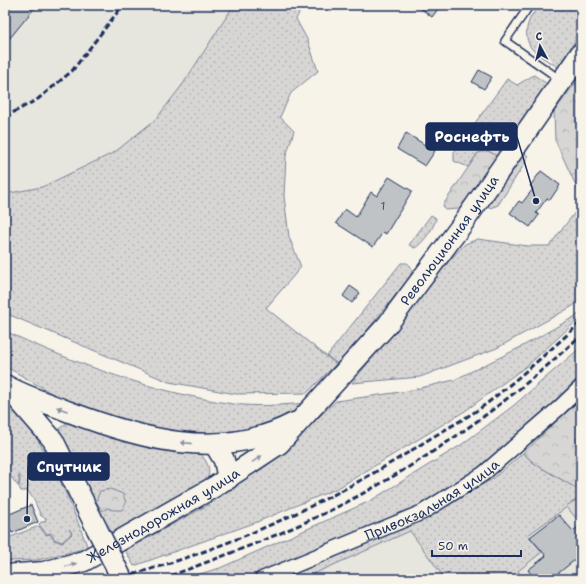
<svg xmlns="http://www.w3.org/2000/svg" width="586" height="584" viewBox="0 0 586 584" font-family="'Shantell Sans',sans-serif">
  <defs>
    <pattern id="grass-dots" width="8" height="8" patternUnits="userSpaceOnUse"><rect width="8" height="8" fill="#d7d6d4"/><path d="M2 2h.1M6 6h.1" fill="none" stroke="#b8b8b8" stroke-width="1.8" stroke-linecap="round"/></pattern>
    <pattern id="forest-crowns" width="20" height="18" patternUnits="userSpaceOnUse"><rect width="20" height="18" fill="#d7d6d4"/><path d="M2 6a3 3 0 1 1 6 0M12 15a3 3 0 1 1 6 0" fill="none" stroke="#b8b8b8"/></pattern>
  </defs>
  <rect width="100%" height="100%" fill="#f7f3e8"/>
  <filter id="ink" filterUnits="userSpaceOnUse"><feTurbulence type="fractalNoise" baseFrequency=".025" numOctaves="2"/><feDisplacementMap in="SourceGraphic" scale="8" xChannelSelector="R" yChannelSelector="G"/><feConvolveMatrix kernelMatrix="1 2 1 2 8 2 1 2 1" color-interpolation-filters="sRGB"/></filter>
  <g filter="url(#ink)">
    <!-- built -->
    <path fill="#e6e5de" d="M5 5H250L130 150 35 194 5 199Z
      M566 506 581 524V579H524L518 571 542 552 528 535Z
      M410 531 445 579H302Z"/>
    <!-- grass -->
    <path fill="url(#grass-dots)" stroke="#798299" d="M234 5H303L296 19 308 41 318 71 291 93 280 117 294 131 286 156 284 196 289 237 301 267 266 308 336 364 307 393 236 394 169 382 5 313V194L42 187 115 152 156 119 183 84Z
      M542 5H568L581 13V31L558 67C550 62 538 56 532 49 521 35 528 14 542 5Z
      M534 75 547 84 497 156 488 151 478 153 468 167 454 161V152L507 79 517 85Z
      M523 152 528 156 527 160 498 205 490 208 487 206V201Z
      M577 188H581V299L573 306 497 348 420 377 352 383 448 262 465 244 478 239 528 246H549L580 206Z
      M431 215 436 218C434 228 424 242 415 248L409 245Z
      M401 263H407C413 267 413 271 410 277L339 365 327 356Z
      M581 313V317L528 365 465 411 338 488 257 522 134 566 125 550 210 504 282 451 336 401 408 391 454 380 521 347Z
      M5 331C78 365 153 392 233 404 257 407 282 405 306 403L288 419 230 434H186L132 425 70 404 5 366Z
      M581 347V381L499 456 436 498 351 538 248 579H182L220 568 370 501 461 445 513 406Z
      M5 402C47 439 68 497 88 548L37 560 5 561V543L8 538 39 526 46 535 50 534 54 540 62 543 72 534 69 529 72 533 62 542 54 539 51 533 46 534 39 524 41 522H45L46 518 41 516 34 500 28 491H21L19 487 20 475 18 477 20 481 18 486 5 469Z
      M74 423 199 452C208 462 212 470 206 482L112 537 58 435 59 429 65 424Z
      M523 453 535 464 581 491V497L528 535 542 552 518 571 524 579H445L410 531 302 579H277L434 514 495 477Z"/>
    <!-- forest -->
    <path fill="url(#forest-crowns)" stroke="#798299" d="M581 75V188H577L555 140 554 112Z
      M488 151 497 156 468 203 458 209 445 210 443 205 478 153Z
      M581 398V434L576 439 581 456V491L535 464 523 453Z
      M110 489 123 494 126 503 122 510H113L108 508 102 511 96 501 100 491Z"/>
    <!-- garden -->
    <path fill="#d7d6d4" stroke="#798299" d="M581 497V524L566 506Z"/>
    <!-- building -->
    <path fill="#c0c3c5" stroke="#1b2f5e" d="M5 5H37L5 44Z
      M416 5H441L432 17Z
      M479 70 492 77 484 89 472 82Z
      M406 133 435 151 425 166 397 149Z
      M541 171 560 185 550 200 547 198 536 213 539 215 530 227 510 213 519 201 522 203 533 189 530 186Z
      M389 177 412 191 386 234 383 232 373 247 336 223 345 209 356 217 371 192 377 196Z
      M350 286 360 293 352 303 343 296Z
      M31 505 38 522 12 533 5 516Z
      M559 515 573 531 581 525V555L551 579H535L528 570 546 556 530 537Z"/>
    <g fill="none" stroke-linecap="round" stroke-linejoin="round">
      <!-- lane casing -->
      <g stroke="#1b2f5e" stroke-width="10">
        <path id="lane" d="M530 5 505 41 561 80"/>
      </g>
      <!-- street casing -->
      <g stroke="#1b2f5e" stroke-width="17">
        <g id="street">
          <path id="s1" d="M262 579 423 512 483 474 559 408 581 387"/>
        </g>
      </g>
      <!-- secondary casing -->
      <g stroke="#1b2f5e" stroke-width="23">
        <g id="secondary">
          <path d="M5 385C24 396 47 403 67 411 140 439 220 462 294 423"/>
          <path d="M9 389 53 440 97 529"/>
          <path d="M215 445 224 460 228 479"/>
          <path id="s2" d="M5 575 44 572 84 561 214 487 279 444 388 324 461 226 581 53"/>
        </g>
      </g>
      <!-- lane -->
      <use href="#lane" stroke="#f7f3e8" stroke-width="7"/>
      <!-- street -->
      <use href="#street" stroke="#f7f3e8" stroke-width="14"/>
      <!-- secondary -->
      <use href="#secondary" stroke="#f7f3e8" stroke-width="20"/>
      <!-- rail -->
      <path stroke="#1b2f5e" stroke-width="3" stroke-dasharray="6 3" stroke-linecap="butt" d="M5 117 38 99 72 71 123 5
        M115 579C227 550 334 501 431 438 451 426 472 415 490 401 521 376 552 349 581 322
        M162 579C223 556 285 534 343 504 430 459 510 402 581 335"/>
      <!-- secondary-bridge casing -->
      <g stroke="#1b2f5e" stroke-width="23" stroke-linecap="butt">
        <path id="secondary-bridge" d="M97 529 122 579"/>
      </g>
      <!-- secondary-bridge -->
      <use href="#secondary-bridge" stroke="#f7f3e8" stroke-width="20"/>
    </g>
    <!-- one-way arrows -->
    <defs><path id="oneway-solid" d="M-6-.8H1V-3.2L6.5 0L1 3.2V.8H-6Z"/></defs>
    <g fill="#8991a3">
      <use href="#oneway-solid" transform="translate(62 409) rotate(-159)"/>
      <use href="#oneway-solid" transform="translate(186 443) rotate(-176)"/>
      <use href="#oneway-solid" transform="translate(257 459) rotate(-34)"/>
      <use href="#oneway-solid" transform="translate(71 565) rotate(-15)"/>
    </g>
  </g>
  <g text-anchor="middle" stroke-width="3" stroke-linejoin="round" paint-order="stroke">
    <!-- number labels -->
    <g font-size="12" fill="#445478">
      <text x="383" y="210">1</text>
    </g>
    <!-- street labels -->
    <g font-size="14" fill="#1b2f5e" stroke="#f7f3e8">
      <text dy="5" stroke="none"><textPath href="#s2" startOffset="574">Революционная улица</textPath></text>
      <text dy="5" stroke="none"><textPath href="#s1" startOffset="188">Привокзальная улица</textPath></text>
      <text dy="5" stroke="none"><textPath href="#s2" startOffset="172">Железнодорожная улица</textPath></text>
    </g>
  </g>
  <!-- callouts -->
  <path fill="none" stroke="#1b2f5e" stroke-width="1.5" d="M536 201L517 137M27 519L28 466"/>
  <g fill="#1b2f5e" stroke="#f7f3e8" stroke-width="1.5">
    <circle cx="536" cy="201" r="4"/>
    <circle cx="27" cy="519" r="4"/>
  </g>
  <g fill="#1b2f5e" stroke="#1b2f5e" stroke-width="1.5">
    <rect x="426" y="123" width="91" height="27" rx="4"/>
    <rect x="28" y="453" width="81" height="27" rx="4"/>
  </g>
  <g font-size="15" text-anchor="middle" font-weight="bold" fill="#fff">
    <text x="472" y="142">Роснефть</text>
    <text x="69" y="472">Спутник</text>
  </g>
  <!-- margin -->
  <rect width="586" height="584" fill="none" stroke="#f7f3e8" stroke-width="20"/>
  <rect x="10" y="10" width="566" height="564" fill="none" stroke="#1b2f5e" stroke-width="1.5" filter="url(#ink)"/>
  <!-- north arrow -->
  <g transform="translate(540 46) rotate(353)" stroke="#f7f3e8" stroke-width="3" paint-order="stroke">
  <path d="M0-3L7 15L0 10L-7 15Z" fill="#1b2f5e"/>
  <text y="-6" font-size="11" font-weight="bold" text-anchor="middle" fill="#1b2f5e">С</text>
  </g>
  <!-- scale -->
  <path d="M432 550v6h89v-6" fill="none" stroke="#1b2f5e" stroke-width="2"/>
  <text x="438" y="550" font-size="12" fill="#1b2f5e" stroke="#f7f3e8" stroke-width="3" paint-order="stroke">50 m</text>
</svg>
